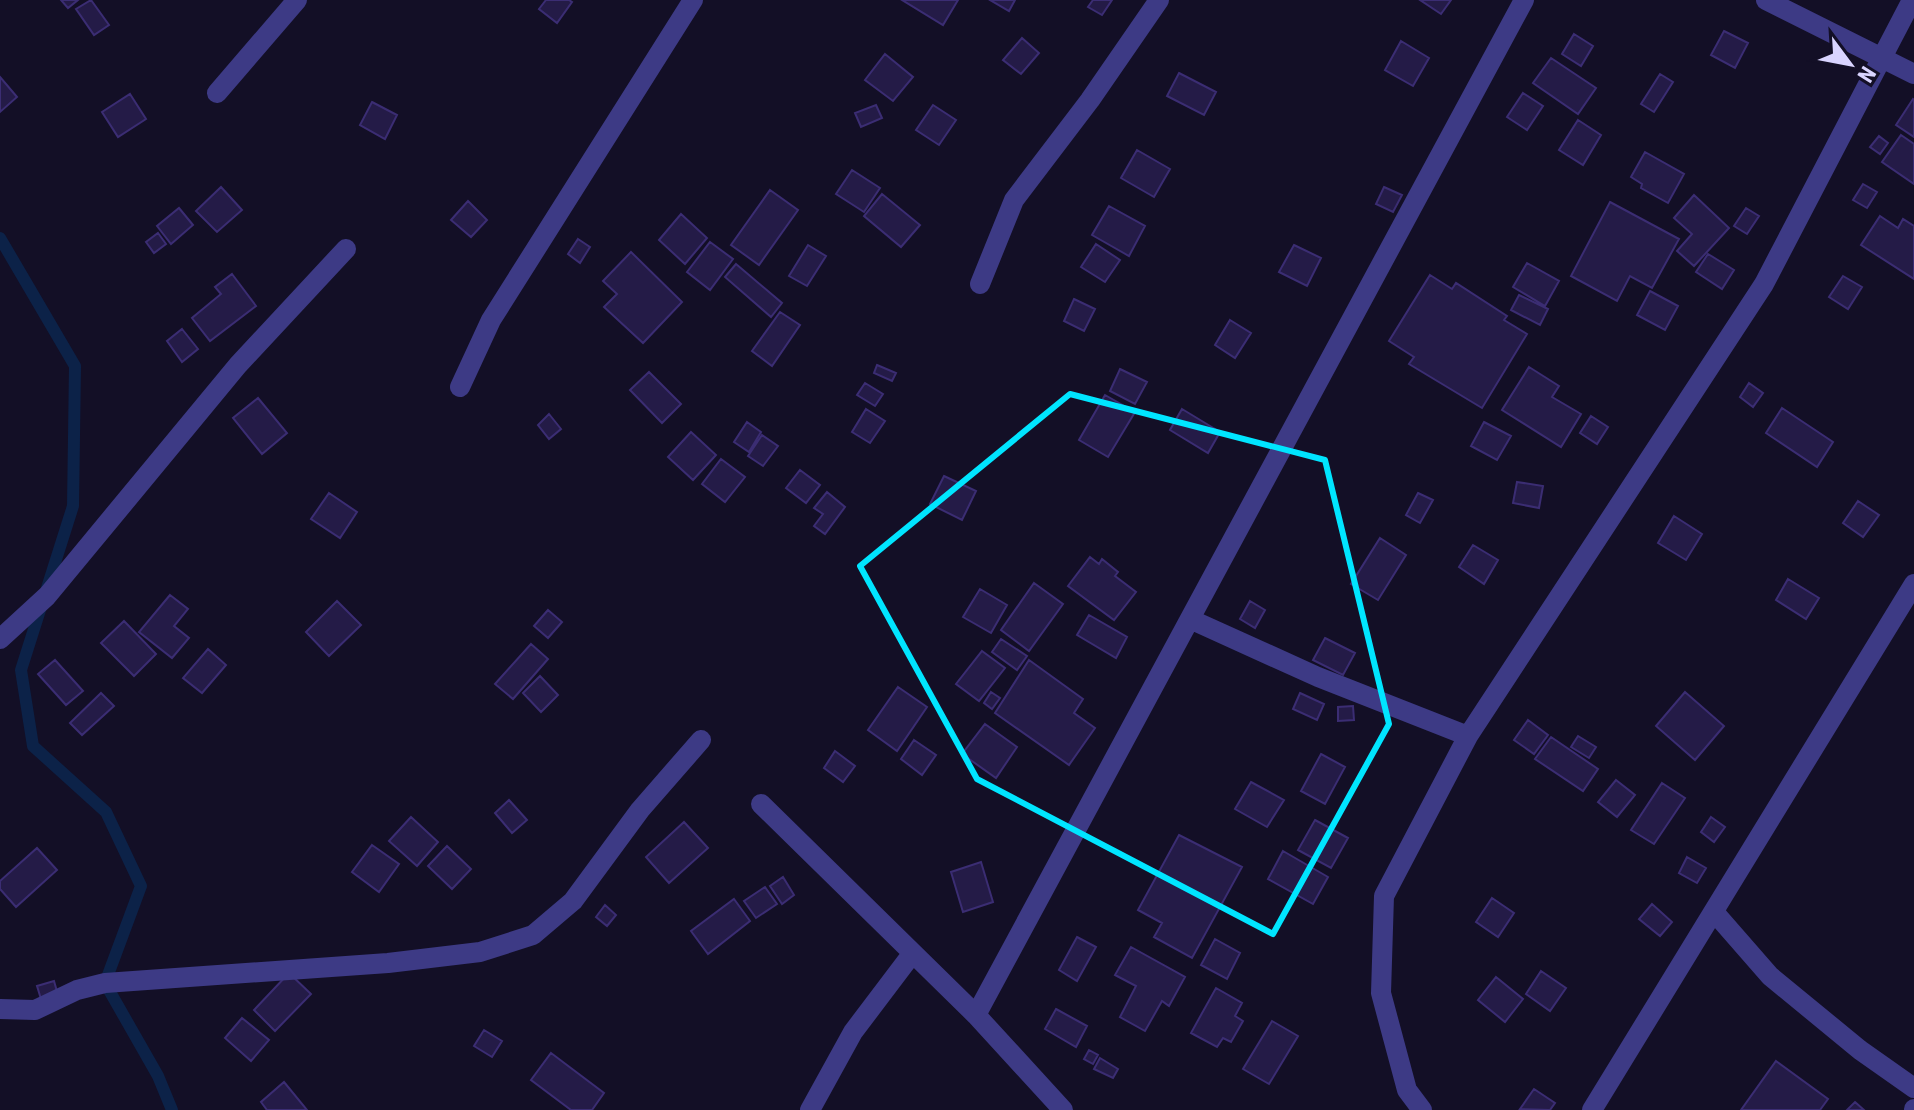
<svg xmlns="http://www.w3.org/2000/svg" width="1914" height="1110" viewBox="0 0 1914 1110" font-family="'Roboto Condensed',sans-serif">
  <rect width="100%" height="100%" fill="#130f26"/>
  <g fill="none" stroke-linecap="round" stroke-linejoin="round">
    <!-- stream -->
    <path stroke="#0c2248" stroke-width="12" d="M0 238 75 366 73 506 21 670 33 746 106 812 141 886 105 983 158 1076 172 1110"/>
  </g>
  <!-- building -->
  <path fill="#241b47" stroke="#3b2d73" stroke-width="2" d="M61 0H78L68 8Z
    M91 0 109 25 94 35 76 9Z
    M546 0H569L572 2 557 23 539 9Z
    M902 0H958L943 25Z
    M990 0H1015L1009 11Z
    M1093 0H1112L1102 15 1088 7Z
    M1420 0H1451L1441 14Z
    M1724 31 1748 43 1735 68 1711 55Z
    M1574 34 1593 46 1581 66 1562 54Z
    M1022 38 1039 53 1021 74 1003 60Z
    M1401 41 1429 58 1413 86 1385 70Z
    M885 54 913 77 893 101 865 80Z
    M1551 58 1596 88 1578 114 1533 83Z
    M1179 73 1216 92 1204 115 1167 96Z
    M1660 74 1673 82 1654 112 1641 104Z
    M0 77 17 97 0 112Z
    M1523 93 1543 106 1527 130 1507 117Z
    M130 94 146 119 118 137 102 112Z
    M1913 99 1914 100V137L1896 125Z
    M372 102 397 115 385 139 360 125Z
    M876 105 882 118 861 127 855 113Z
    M933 105 956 120 939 145 916 130Z
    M1578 120 1601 135 1583 165 1559 150Z
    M1901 135 1914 144V184L1882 162Z
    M1879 136 1888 143 1880 154 1870 147Z
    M1137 150 1170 169 1154 197 1121 178Z
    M1645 152 1684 174 1668 203 1641 188 1642 184 1631 177Z
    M852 170 880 188 864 212 836 194Z
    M1863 184 1877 192 1867 208 1853 200Z
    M221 187 242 210 217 232 196 211Z
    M1384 187 1402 195 1393 212 1376 204Z
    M770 190 798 210 759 265 731 245Z
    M882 194 920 225 901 247 864 216Z
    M1694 195 1729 228 1694 266 1677 251 1692 234 1674 218Z
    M468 201 487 220 471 237 451 220Z
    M1610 202 1679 239 1652 288 1630 276 1617 301 1571 276Z
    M1109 206 1145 226 1129 256 1092 235Z
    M179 208 193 225 171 244 157 226Z
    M1746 208 1759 216 1747 234 1734 226Z
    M681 214 707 238 685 264 659 240Z
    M1880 216 1898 228 1903 219 1914 226V279L1861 245Z
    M158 233 166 244 154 253 146 242Z
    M578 239 590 247 580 263 568 254Z
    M710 242 733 259 710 290 687 272Z
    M1096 244 1120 260 1105 282 1081 267Z
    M808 245 826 256 807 286 789 276Z
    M1294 245 1321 258 1307 286 1279 272Z
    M631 252 682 302 643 343 604 307 617 294 603 281Z
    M1708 254 1734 270 1722 289 1696 272Z
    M1527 263 1559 281 1545 306 1513 287Z
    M736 264 782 303 771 317 725 277Z
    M232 274 256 306 210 341 192 318 221 294 215 287Z
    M1430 275 1452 289 1456 283 1507 316 1504 320 1527 334 1482 408 1409 364 1414 357 1389 341Z
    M1843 276 1862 287 1848 309 1829 297Z
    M1650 291 1678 306 1665 330 1637 315Z
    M1519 295 1548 309 1540 325 1511 310Z
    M1074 299 1095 309 1084 331 1064 321Z
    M780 312 800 325 772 366 752 351Z
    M1230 320 1251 333 1235 358 1215 345Z
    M182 329 198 349 182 362 167 341Z
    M877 365 896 373 892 381 874 373Z
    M1529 367 1559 386 1552 397 1581 414 1561 447 1502 410Z
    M1120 369 1147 382 1135 404 1110 391Z
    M649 372 681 404 662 423 630 390Z
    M865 383 883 394 875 406 857 395Z
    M1749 383 1763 393 1753 407 1740 397Z
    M1105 395 1135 412 1108 457 1079 440Z
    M258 398 287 433 262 454 233 418Z
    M1782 408 1833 442 1817 467 1766 433Z
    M866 409 885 421 870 443 852 432Z
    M1182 409 1220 432 1208 453 1170 430Z
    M549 414 561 429 549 439 538 425Z
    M1591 416 1608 427 1597 444 1580 433Z
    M747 422 761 432 749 452 734 442Z
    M1484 422 1511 436 1497 460 1471 446Z
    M691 432 716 455 693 480 668 457Z
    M762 435 778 446 763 466 748 456Z
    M721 459 745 477 725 502 702 484Z
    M800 470 820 485 806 503 786 488Z
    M944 476 976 491 962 520 930 504Z
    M1517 482 1543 486 1539 508 1513 503Z
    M827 492 845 507 825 534 814 526 823 514 814 508Z
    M329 493 357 512 340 538 311 519Z
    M1418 493 1433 500 1420 523 1406 515Z
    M1858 501 1879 515 1863 537 1843 523Z
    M1674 516 1702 534 1686 560 1658 543Z
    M1380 538 1406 555 1378 600 1351 584Z
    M1473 545 1498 560 1484 584 1459 567Z
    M1090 557 1099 564 1102 559 1118 572 1115 576 1136 592 1114 620 1068 586Z
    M1788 579 1819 598 1806 619 1776 600Z
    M1034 583 1063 604 1029 651 1001 630Z
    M980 589 1007 605 991 633 963 617Z
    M170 595 188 609 174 626 189 638 172 658 139 632Z
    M337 601 361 625 329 656 306 632Z
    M1250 601 1265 610 1255 628 1240 619Z
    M548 610 562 622 548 638 534 626Z
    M1089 615 1127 637 1116 658 1077 635Z
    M124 621 156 654 134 676 101 643Z
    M1325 638 1355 653 1343 675 1313 660Z
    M1001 639 1027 656 1017 670 992 652Z
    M531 644 548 659 513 699 495 684Z
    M208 649 226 665 202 693 183 678Z
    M982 651 1005 668 979 701 956 684Z
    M55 660 83 691 66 705 38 674Z
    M1029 660 1083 699 1074 713 1095 728 1069 765 995 713Z
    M540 676 558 695 541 712 523 693Z
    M898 687 927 707 897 751 868 730Z
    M991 692 1000 698 992 709 984 703Z
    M1685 692 1724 726 1695 760 1656 726Z
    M101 693 114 706 82 735 70 723Z
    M1300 693 1324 704 1317 720 1293 709Z
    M1353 706 1354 720 1338 721V707Z
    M1528 720 1548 735 1534 754 1514 740Z
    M985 724 1017 747 996 778 962 754Z
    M1578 736 1596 747 1589 758 1571 747Z
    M1551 737 1598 769 1583 791 1535 759Z
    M914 740 936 755 922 775 901 759Z
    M835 751 855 766 843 782 824 768Z
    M1321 754 1345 767 1325 804 1301 791Z
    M1616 780 1635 795 1617 817 1598 802Z
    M1251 782 1284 800 1267 827 1235 809Z
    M1662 783 1685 798 1654 844 1631 830Z
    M509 800 527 820 512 833 495 813Z
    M411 817 438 842 417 866 389 841Z
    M1711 817 1725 827 1714 842 1701 832Z
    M1315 820 1348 838 1331 868 1298 850Z
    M684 822 708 848 669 883 646 857Z
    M1179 835 1242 867 1192 958 1154 937 1162 923 1138 910Z
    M372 845 399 864 379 892 352 872Z
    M447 846 471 869 452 889 428 866Z
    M37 848 57 870 16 907 0 889V881Z
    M1283 851 1328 877 1313 904 1268 879Z
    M1687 857 1706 868 1697 883 1679 873Z
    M981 862 993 902 963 912 951 872Z
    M783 877 794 895 782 904 770 886Z
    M765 887 777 904 756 918 744 901Z
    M1492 898 1514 913 1498 937 1476 922Z
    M734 899 750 921 708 954 691 931Z
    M1652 904 1672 922 1660 936 1639 919Z
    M605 905 616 915 607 926 596 917Z
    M1077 937 1096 947 1077 981 1059 970Z
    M1215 939 1240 953 1227 979 1201 965Z
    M1131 947 1185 977 1169 1006 1162 1001 1145 1031 1120 1017 1136 986 1115 975Z
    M1541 971 1566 988 1550 1011 1526 994Z
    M289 973 311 994 275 1031 254 1010Z
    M1496 977 1523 999 1505 1022 1478 1000Z
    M54 981 58 995 41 999 37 986Z
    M1216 988 1242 1003 1235 1016 1243 1021 1231 1042 1223 1038 1217 1047 1191 1033Z
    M1056 1009 1087 1026 1076 1047 1045 1029Z
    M242 1018 269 1040 251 1061 225 1038Z
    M1272 1021 1298 1036 1269 1084 1243 1069Z
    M484 1030 502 1041 492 1057 474 1046Z
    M1089 1050 1098 1055 1093 1064 1084 1059Z
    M551 1053 604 1093 592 1110H571L531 1080Z
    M1100 1058 1118 1069 1113 1078 1094 1069Z
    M1776 1061 1828 1099 1820 1110H1741Z
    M284 1082 307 1110H267L261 1102Z
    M1534 1089 1555 1103 1550 1110 1520 1109Z
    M1855 1102 1864 1110H1847Z"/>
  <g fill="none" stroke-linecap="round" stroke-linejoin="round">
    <!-- street -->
    <path stroke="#3d3a85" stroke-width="20" d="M1766 0 1914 74
      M217 93 297 0
      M980 284 1014 200 1090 100 1159 0
      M460 387 491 320 693 0
      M1192 620 1318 677 1468 736
      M0 639 47 596 238 365 346 249
      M761 804 976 1015 1063 1110
      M1715 913 1770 976 1860 1050 1914 1088
      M0 1009 35 1010 77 990 105 983 388 963 480 952 533 935 573 901 640 810 701 740
      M976 1015 1524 0
      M810 1110 853 1032 912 954
      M1422 1110 1407 1090 1381 993 1384 896 1468 736 1764 284 1912 0
      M1592 1110 1914 584
      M1914 1110V1109"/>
  </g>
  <!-- marked area -->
  <path fill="none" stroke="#00e5ff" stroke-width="6" stroke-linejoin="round" d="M1070 394 1325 460 1389 724 1273 934 977 779 860 566Z"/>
  <!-- north arrow -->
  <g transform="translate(1850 64) rotate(122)" stroke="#130f26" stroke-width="6" paint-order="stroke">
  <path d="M0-6L14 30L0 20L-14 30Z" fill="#d9d4ff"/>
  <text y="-12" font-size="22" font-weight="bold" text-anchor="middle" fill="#d9d4ff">N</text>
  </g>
</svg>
